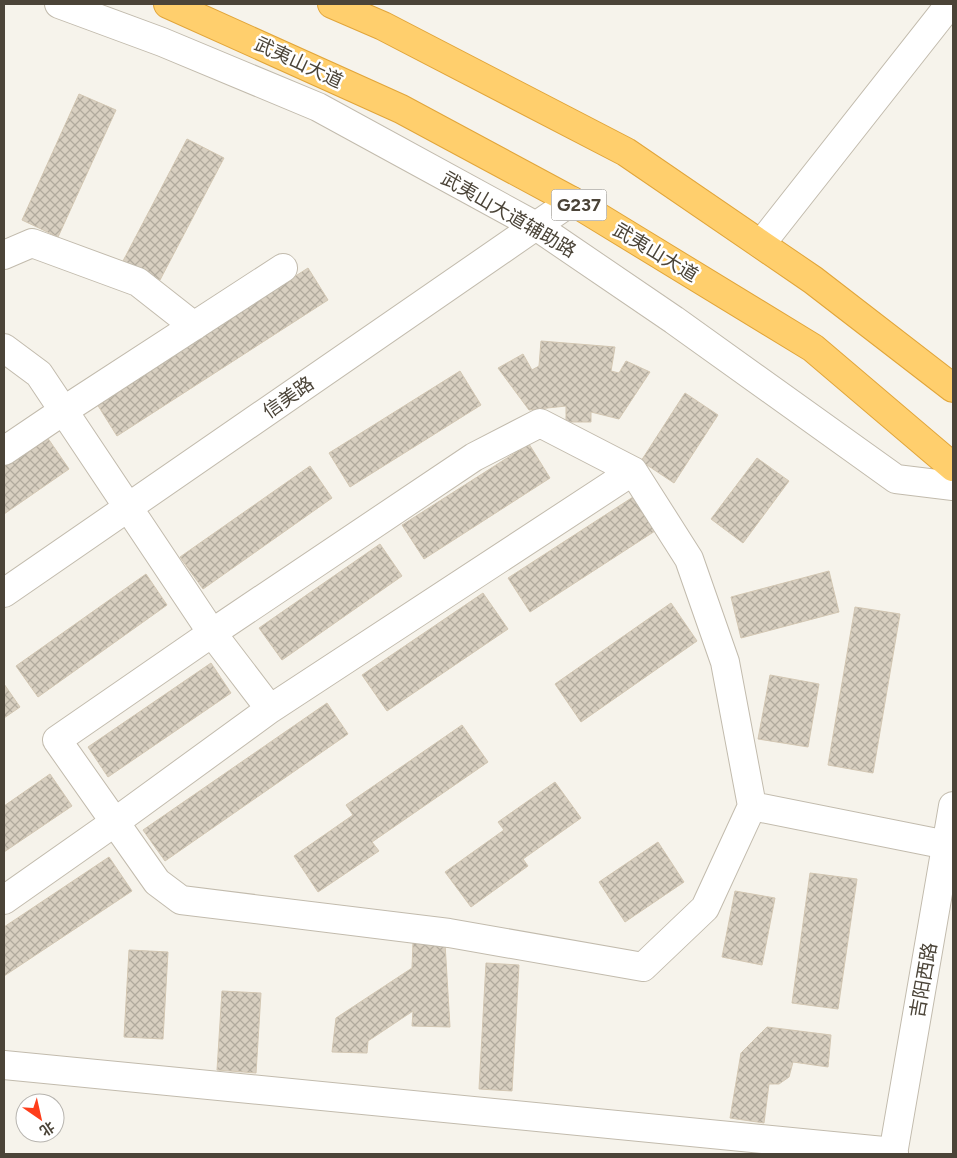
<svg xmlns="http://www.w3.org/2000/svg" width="957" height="1158" viewBox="0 0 957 1158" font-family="Figtree,'Noto Sans SC',sans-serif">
  <defs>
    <pattern id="building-cross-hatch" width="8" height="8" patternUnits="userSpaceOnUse" patternTransform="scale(1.25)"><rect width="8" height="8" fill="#d8cfc0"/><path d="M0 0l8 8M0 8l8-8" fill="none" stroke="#b1aa9d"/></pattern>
  </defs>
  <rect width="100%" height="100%" fill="#f6f3eb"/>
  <!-- building -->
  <path fill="url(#building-cross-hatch)" stroke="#d3c7b3" d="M79 94 116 110 58 237 22 220Z
    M187 139 224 158 160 280 123 261Z
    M308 268 328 300 117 436 97 404Z
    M541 341 615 347 611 371 619 373 626 361 650 372 619 419 591 412V422H566V406L529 410 498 368 523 354 532 370 539 366Z
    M460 371 481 405 350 487 329 453Z
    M685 393 718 415 674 483 641 461Z
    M47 437 69 469 4 514V467Z
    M529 444 550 478 424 559 402 525Z
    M757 458 789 481 743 543 711 519Z
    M310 466 332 498 203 589 180 557Z
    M633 497 655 531 530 612 508 578Z
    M380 544 402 576 282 660 259 628Z
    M829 571 839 612 741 638 731 597Z
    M146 574 167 605 38 697 16 666Z
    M483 593 508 629 387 711 362 675Z
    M671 603 697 641 581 722 555 684Z
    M855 607 900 614 873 773 828 765Z
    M211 663 231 693 108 777 88 747Z
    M770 675 819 684 808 747 758 739Z
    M4 684 20 707 4 718Z
    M327 703 348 734 165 861 143 830Z
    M462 725 488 762 372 842 379 851 318 892 294 856 353 815 346 805Z
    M50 774 72 806 4 852V806Z
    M555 782 581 818 523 859 528 866 471 907 445 872 504 830 498 822Z
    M658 842 684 882 625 922 599 882Z
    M109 857 132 891 4 976V927Z
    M810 873 857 879 838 1009 792 1003Z
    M735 891 775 898 762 965 722 957Z
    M413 942 445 943 450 1027 412 1026 413 1011 368 1041 367 1053 332 1052 336 1018 412 968Z
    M129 950 168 952 163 1039 124 1037Z
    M486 963 519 965 512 1091 479 1089Z
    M222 991 261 993 256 1073 217 1070Z
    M767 1027 831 1035 828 1067 793 1062 789 1077 779 1084H769L764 1123 730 1118 741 1053Z"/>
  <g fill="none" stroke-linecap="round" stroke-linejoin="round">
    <!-- minor casing -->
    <g stroke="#c2bbad" stroke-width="30">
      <path id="minor" d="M59 4 162 42 318 107 536 226 674 320 896 479 953 486
        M761 244 950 4
        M4 255 32 243 138 282 194 326
        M4 348 39 374 212 633 57 740 157 882 181 900 449 933 643 967 705 908 752 806 947 845
        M4 451 63 411 283 268
        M4 593 572 201
        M270 709 212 633 474 457 540 423 633 471 689 559 725 662 752 806
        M4 900 115 822 270 709 633 471
        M4 1065 894 1152
        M893 1154 953 806"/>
    </g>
    <!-- highway casing -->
    <g stroke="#e1a53a" stroke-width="30">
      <path id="highway" d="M168 4 401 109 572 201 813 348 953 467
        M332 4 383 26 626 152 813 280 953 388"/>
    </g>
    <!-- minor -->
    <use href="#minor" stroke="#fff" stroke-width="28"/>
    <!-- highway -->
    <use href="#highway" stroke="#ffcf6d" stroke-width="28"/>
  </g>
  <g text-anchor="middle" stroke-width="5" stroke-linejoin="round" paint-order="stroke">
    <!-- shield labels -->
    <rect fill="#fff" stroke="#817c74" stroke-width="1" x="551.5" y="189.5" width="55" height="31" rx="4"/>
    <g font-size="18" font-weight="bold" fill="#4b4438">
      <text x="579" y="211">G237</text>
    </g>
    <!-- street labels -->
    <g font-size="19" fill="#4b4438" stroke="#fff">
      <text transform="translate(299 62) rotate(25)" y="7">武夷山大道</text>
      <text transform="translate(509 214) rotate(30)" y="7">武夷山大道辅助路</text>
      <text transform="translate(656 252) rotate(31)" y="7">武夷山大道</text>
      <text transform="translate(288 397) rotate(-35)" y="7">信美路</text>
      <text transform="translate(923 980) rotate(-80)" y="7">吉阳西路</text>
    </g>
  </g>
  <!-- border -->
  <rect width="957" height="1158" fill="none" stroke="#4b4438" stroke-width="10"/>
  <!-- north arrow -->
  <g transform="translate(40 1118) rotate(146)"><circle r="24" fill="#ffffff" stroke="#b7b4af"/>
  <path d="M0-4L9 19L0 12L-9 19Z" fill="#fe3d1a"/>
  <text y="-8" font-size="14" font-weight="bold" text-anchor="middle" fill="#4b4438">北</text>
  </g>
</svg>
